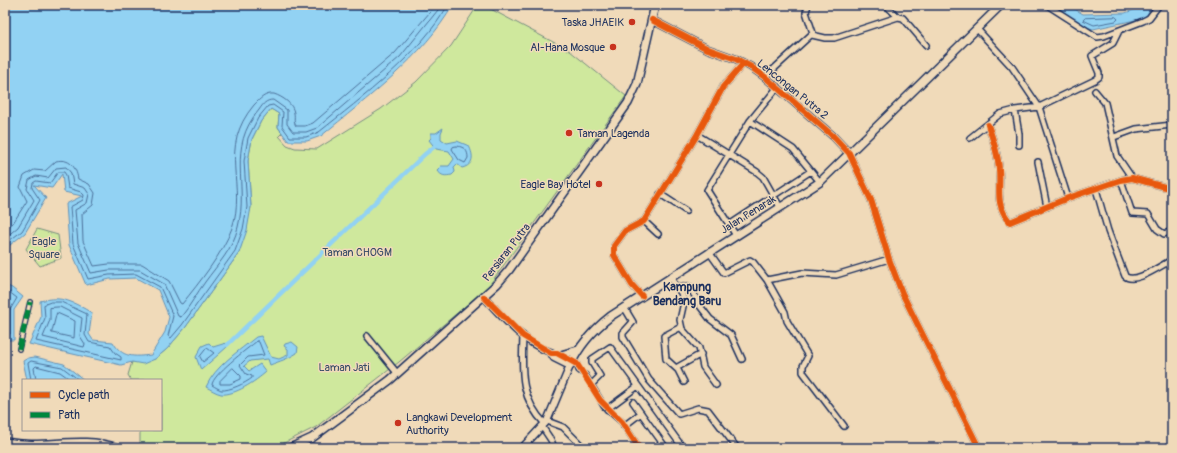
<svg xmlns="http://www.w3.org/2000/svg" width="1177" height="453" viewBox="0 0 1177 453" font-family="Pangolin,sans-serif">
  <rect width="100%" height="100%" fill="#f0dab9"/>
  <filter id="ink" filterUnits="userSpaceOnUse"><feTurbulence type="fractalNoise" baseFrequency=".025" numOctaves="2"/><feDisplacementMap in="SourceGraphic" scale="8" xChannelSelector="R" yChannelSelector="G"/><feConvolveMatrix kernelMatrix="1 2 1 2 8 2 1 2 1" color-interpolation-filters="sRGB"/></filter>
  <g filter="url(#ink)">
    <!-- green -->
    <path fill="#cfe89d" stroke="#758c7e" d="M478 5H483L570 51 626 96 488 287 399 362 316 427 274 448H140V430H161V380H131L128 375 132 362 155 359 167 349 185 328 239 253 251 207 248 161 252 139 261 121 271 109 279 114 278 127 282 133 279 136 287 145 295 148 317 149 381 109 416 82 451 46Z
      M37 229 58 235 61 258 40 266 26 249Z"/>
    <!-- water -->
    <path fill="#92d2f3" stroke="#6291b7" d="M5 5H453C424 56 366 99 321 136L307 141H288L278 127 279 114 271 109 261 121 252 139 248 161 251 207 247 230 239 253 185 328 167 349 155 359 143 364 132 362 121 365 29 344 41 317 40 301C62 295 73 302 92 313L89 334 93 340 113 342C122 358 134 357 151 355L165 332 169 317 158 290 136 278 110 279 86 285 69 245 66 204 82 196 64 192 62 174 52 188 34 185 46 198 25 233 5 249Z
      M1054 5H1068L1083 14 1125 13 1137 9 1139 5H1152L1147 15 1140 19 1093 29 1084 26Z
      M443 128 441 133V139L447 143 457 141 469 146C474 156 474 165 462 168L457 164 454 167 455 172 452 175C445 176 442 177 437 170L441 166H449L454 159 449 151 436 149 429 140 431 138V133H436Z
      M5 285 12 288 23 297 14 310V340H5Z
      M261 336 271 357 279 359 288 355V349L284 346 285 344 292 342 298 347 297 353C288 359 280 361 270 365L268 359 250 361 244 366 249 371 260 364 266 372C256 381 234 396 221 394 216 393 210 389 206 387 215 366 239 351 256 337Z
      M209 343 213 347 226 343 227 347 201 370 196 357 202 346Z
      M35 357 64 364 84 380H27L23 361 28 358Z"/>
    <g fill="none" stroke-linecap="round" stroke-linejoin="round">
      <!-- shore -->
      <path stroke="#4b709a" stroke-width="1" d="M1116 17 1118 19 1116 21 1094 25 1083 20 1085 18Z
        M457 146C465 147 468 151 468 158L465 163 459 160 452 149 453 147Z
        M5 230 13 223 27 201 20 187 24 176 34 170 45 171 56 161C70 158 76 167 78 179L89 184 95 193 93 205 82 214 83 241 94 266 109 264H142L169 281 180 303 182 304C199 283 223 253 232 228 247 185 217 149 254 105 260 99 265 93 274 94 283 97 293 104 294 113 295 118 293 121 296 126H305L313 123 395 53 436 5
        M5 238 18 227 34 200 27 189 29 180 36 176 48 178 56 168 66 167 71 173 73 184 85 188 89 194 87 203 75 210 78 243 91 273 109 270H140L164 284 178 316 181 317C190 306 197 293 205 282 218 264 233 249 238 227 249 185 226 148 259 110 263 104 266 100 273 100L287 110V124L293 132H306L317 128 400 57 442 5
        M5 244 22 231 40 200 32 188 33 183 36 181 50 183 58 172H64L66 175 68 188 81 192 84 195 83 200 70 207 73 244 88 279 109 275 136 274 160 287 173 316 168 336 171 338 182 325 235 251 243 229 247 207 244 161 248 138 258 118 268 106 273 105 283 112 282 126 290 137H306L319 132C362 98 421 53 448 5
        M5 289 17 298 10 310V334L5 336
        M51 302H61L87 314 85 335 89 342 110 346 115 353 121 357V360L36 341 45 318 44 305Z
        M60 307 82 318 80 336 85 344 84 347 43 337 50 320V308Z
        M57 313 75 321 74 338 52 333Z
        M257 341 259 342 264 355 248 357 240 365 246 374 252 376V378C246 383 229 391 221 390 219 389 215 387 212 385 212 375 247 349 257 341Z
        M207 348 214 353 203 362 200 357Z
        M233 368 241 376V379L230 384H220V381Z
        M31 380 28 363 31 361 62 367 79 380
        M36 380 34 368 36 366 60 372 71 380"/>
      <!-- canal -->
      <path stroke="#92d2f3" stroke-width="4.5" d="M227 345 425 154 434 147"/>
      <!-- pedestrian casing -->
      <g stroke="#1b2f5e" stroke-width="6">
        <path id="pedestrian" d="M19 349 30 302"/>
      </g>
      <!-- minor casing -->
      <g stroke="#1b2f5e" stroke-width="8">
        <path id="minor" d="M886 5 898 17
          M1047 5 1097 37 1104 36 1143 21 1149 18 1159 5
          M977 29 1012 67 1039 107 1068 198
          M812 35 825 38H834L898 17 903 18 926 45
          M765 77 813 33 806 12 808 5
          M1095 91 1105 103 1117 156 1132 178
          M1015 110 1019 134V145
          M750 121 793 149 820 182
          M988 125C993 139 998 154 999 169 1001 189 994 204 1010 222L1068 198 1121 180 1132 178 1172 189
          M697 135 757 172 763 177 780 207
          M1114 137 1136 129 1172 125
          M970 138 1000 114 1015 110 1039 107 1095 80 1099 77V73L1092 56 1113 43 1119 31
          M849 153 871 200 889 259 902 293 979 448
          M1038 162 1047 207
          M1121 180 1132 213 1148 214 1157 229 1164 234 1172 231
          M1096 189 1108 231 1125 276C1135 285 1161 265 1172 260
          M660 194 686 211
          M644 221 658 234
          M729 225 811 171
          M735 234 707 190 750 121 777 88
          M709 252 724 273 750 260 753 262 767 280 802 273 836 275 889 259
          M670 277 683 296 684 302 680 320 682 329 699 348 703 367 716 385
          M767 280 785 312 787 321 808 356 803 366V372L844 426
          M680 290 685 286 690 287 700 306 710 319 731 335 742 359
          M642 296 632 285 614 255V246L625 231 644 221 697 135 723 87 744 63
          M624 307 633 322 623 333V337L649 380 679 414 698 408 708 410 737 448
          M681 327 664 336 666 359 678 370 684 382
          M367 336 397 373
          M523 336C522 371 519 397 545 424
          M572 360 577 364 579 370 585 375 604 406 622 422 639 448
          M676 368 701 354
          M591 385 600 376 592 363V359L610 347 683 448
          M633 402 666 448
          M607 409 638 386
          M547 421 563 427 584 448
          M624 426 641 413
          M543 428 551 440 554 448"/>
      </g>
      <!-- tertiary casing -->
      <g stroke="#1b2f5e" stroke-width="9">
        <path id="tertiary" d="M652 20 708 49 736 59 751 67 765 77 833 136 849 153
          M484 297C503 317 523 342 550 352 557 355 565 357 572 360
          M522 448 547 421 570 366 554 358 551 353"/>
      </g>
      <!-- secondary casing -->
      <g stroke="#1b2f5e" stroke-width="10">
        <path id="secondary" d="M561 355 578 350
          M570 366C579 346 593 330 611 316L820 182 1001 5
          M5 442C46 450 77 435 118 448
          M290 448 312 438 390 380 497 284 509 270 628 103 637 84 655 5"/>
      </g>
      <!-- pedestrian -->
      <use href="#pedestrian" stroke="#f0dab9" stroke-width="3.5"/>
      <!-- minor -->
      <use href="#minor" stroke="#f0dab9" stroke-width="5"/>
      <!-- tertiary -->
      <use href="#tertiary" stroke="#f0dab9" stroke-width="6"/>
      <!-- secondary -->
      <use href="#secondary" stroke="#f0dab9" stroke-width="7"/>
      <!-- quiet -->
      <path stroke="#00873e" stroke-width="5" stroke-dasharray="10 5" stroke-linecap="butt" d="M19 349 30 302"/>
      <!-- cycleway casing -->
      <g stroke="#f0dab9" stroke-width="8">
        <path id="cycleway" d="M652 20 708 49 736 59 751 67 765 77 833 136 849 153 871 200 889 259 902 293 979 448
          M988 125C993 139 998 154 999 169 1001 189 994 204 1010 222L1068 198 1121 180 1132 178 1172 189
          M642 296 632 285 614 255V246L625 231 644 221 697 135 723 87 744 63
          M484 297 523 336 551 353H557L577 364 600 400 622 422 639 448"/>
      </g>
      <!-- cycleway -->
      <use href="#cycleway" stroke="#e8590c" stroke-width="6"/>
    </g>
  </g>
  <!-- markers -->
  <g fill="#c8321e" stroke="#f0dab9" stroke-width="1.5">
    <circle cx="632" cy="22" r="4"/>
    <circle cx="613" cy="47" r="4"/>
    <circle cx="569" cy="133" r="4"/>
    <circle cx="599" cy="184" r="4"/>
    <circle cx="398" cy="423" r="4"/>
  </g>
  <g text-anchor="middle" stroke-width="3" stroke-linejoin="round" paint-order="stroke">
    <!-- poi labels -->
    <g font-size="11" fill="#1b2f5e" stroke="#f0dab9" text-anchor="end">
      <text x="624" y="26">Taska JHAEIK</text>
      <text x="605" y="51">Al-Hana Mosque</text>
      <text x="577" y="137" text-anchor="start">Taman Lagenda</text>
      <text x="591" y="188">Eagle Bay Hotel</text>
      <text x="406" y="421" text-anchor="start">Langkawi Development<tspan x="406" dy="13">Authority</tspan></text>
    </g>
    <!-- street labels -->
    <g font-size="11" fill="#1b2f5e" stroke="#f0dab9">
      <text transform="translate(793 89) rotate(39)" y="4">Lencongan Putra 2</text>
      <text transform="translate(748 214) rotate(-32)" y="4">Jalan Penarak</text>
      <text transform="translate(506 252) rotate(-52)" y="4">Persiaran Putra</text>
    </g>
    <!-- park labels -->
    <g font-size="11" fill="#364b67" stroke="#f0dab9">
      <text x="44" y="245">Eagle<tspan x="44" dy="13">Square</tspan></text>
      <text x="357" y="256">Taman CHOGM</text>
      <text x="344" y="371">Laman Jati</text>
    </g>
    <!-- neighbourhood labels -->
    <g font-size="12" font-weight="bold" fill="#1b2f5e" stroke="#f0dab9">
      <text x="687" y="291">Kampung<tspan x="687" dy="14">Bendang Baru</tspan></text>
    </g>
  </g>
  <!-- margin -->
  <rect width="1177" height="453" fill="none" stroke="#f0dab9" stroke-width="20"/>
  <rect x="10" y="10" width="1157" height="433" fill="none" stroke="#1b2f5e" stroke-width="1.5" filter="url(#ink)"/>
  <!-- legend -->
  <rect x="22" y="379" width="140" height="52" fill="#f0dab9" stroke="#9b9695"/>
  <rect x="30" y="392" width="20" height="6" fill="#e8590c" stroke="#9b9695"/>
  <text x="58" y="399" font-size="12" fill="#1b2f5e">Cycle path</text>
  <rect x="30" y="412" width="20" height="6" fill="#00873e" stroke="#9b9695"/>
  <text x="58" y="419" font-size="12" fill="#1b2f5e">Path</text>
</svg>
